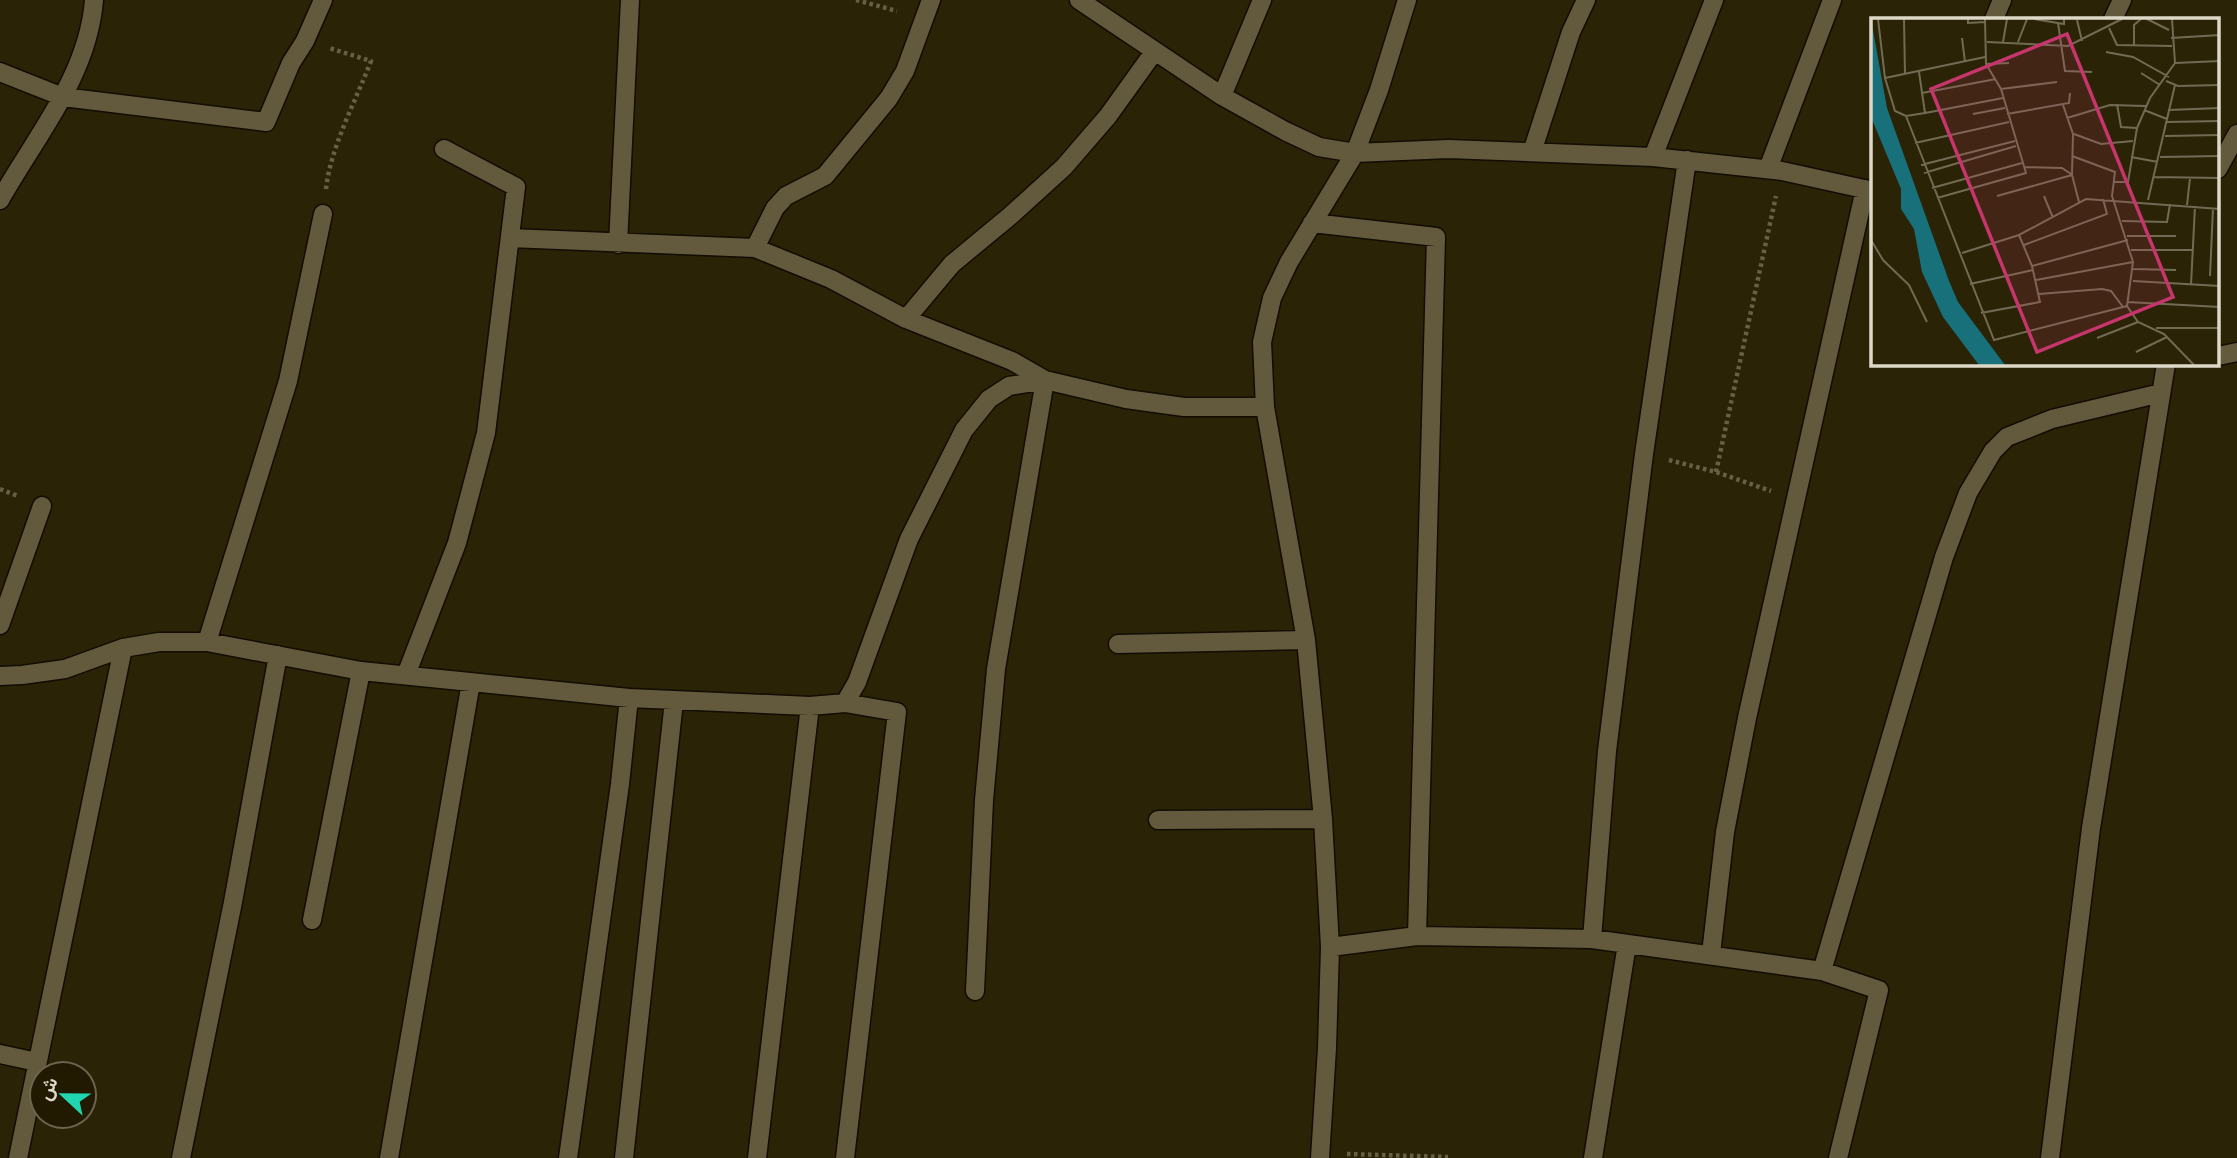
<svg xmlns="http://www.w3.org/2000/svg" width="2237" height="1158" viewBox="0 0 2237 1158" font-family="'Exo 2',Vazirmatn,sans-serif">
  <rect width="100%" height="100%" fill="#2b2306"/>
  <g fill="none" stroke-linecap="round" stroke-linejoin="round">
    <!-- minor casing -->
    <g stroke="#130c00" stroke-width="21">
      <path id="minor" d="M1079 0 1222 96 1285 131 1319 147 1355 153 1449 149 1653 157 1782 171 1873 191
        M1994 19 2002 0
        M2113 19 2122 0
        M0 72 63 97 266 122 291 63 305 41 323 0
        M1222 96 1262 0
        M1532 152 1571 32 1586 0
        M1653 157 1714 0
        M1768 169 1832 0
        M2218 169 2237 134
        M0 200C36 136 88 76 94 0
        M1312 223 1436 237 1417 936
        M510 238 755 248 831 279 906 319 1012 361 1045 380 1126 399 1184 407H1265
        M618 244 630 0
        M755 248 775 208 786 196 825 176 889 98 905 71 931 0
        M906 319 952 264 1010 216 1064 167 1108 116 1154 52
        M2218 356 2237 352
        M0 625 42 506
        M207 642 288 381 323 214
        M1118 644 1306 640
        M406 675 457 543 486 433 516 187 444 149
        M0 676 22 675 65 669 123 648 159 642H207L361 671 629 698 810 706 845 703 897 712 845 1158
        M845 703 857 682 909 539 964 430 989 399 1009 386 1045 380
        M1158 820 1323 819
        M312 920 361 671
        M1592 939 1607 751 1644 454 1687 160
        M1330 947 1417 936 1592 939 1822 971 1879 990 1838 1158
        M1711 954 1725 832 1747 718 1865 189
        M1822 971 1944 557 1968 493 1993 451 2007 437 2052 419 2161 393
        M975 991 984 800 996 669 1045 380
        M0 1054 37 1062
        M18 1158 123 648
        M181 1158 233 902 278 655
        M389 1158 471 682
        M568 1158 620 784 629 698
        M624 1158 674 701
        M757 1158 810 706
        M1320 1158 1327 1048 1330 947 1323 819 1306 640 1265 407 1262 342 1272 298 1289 262 1355 153 1379 90 1407 0
        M1593 1158 1627 944
        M2050 1158 2091 828 2166 364"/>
    </g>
    <!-- path -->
    <path stroke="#676047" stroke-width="4.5" stroke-dasharray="3.5 3.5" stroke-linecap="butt" d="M856 0 897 11
      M326 189C330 149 356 100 371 61L329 48
      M1669 460 1716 472 1771 491
      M1716 472 1776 196
      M0 489 18 496
      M1347 1154 1448 1157"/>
    <!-- minor -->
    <use href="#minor" stroke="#635a3d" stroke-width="18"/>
  </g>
  <!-- overview -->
  <g transform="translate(1871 18)">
    <rect width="348" height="348" fill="#2b2306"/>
    <path d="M0 1 16 90 78 263 87 284 134 347H108L72 299 51 254 43 211 30 191V171L0 99Z" fill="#18707b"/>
    <path fill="none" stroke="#726b54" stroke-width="2" d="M7 1 14 60 24 93 35 98 54 95M33 1 34 57M97 1V5L114 4M163 1 193 6V1M276 1 298 12M206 2 211 23M187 5 194 53 221 54M238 10 246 27 301 28M91 20 94 44M300 20 349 17M116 24 197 28 251 1M132 24 136 1M147 24 156 1M263 27V7L270 1M235 34 262 39 298 59M304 45 349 43M115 46 138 45M48 54 54 95 132 80M270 55 289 67M14 60 114 39M295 63 307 68 349 67M130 71 186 64M51 75 125 61M246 86 250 109 266 110M192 87 202 116 201 157 208 184M273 92 296 101M297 92 349 90M102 96 134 90M136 96 198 85 199 75M35 98 123 322 256 288M196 100 239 87 275 88M296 104 349 103M203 116 230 126 262 123M294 118 349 117M44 125 138 104M201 138 244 154 241 178 262 244 256 288 267 304 293 316 323 347M260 139 287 144M289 139 349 138M50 147 144 123M153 149 191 150 200 156M53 155 145 128M283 159 349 160M242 164H257L266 110 279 80 304 45 301 1M61 170 151 145M126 178 201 157M173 178 182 200M66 180 155 155 130 71 115 46 114 1M277 182 304 67M316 187 319 160M251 203 296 204 299 186M256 218H305M0 222 12 242 38 267 56 304M153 227 236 196 232 181M260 232H321M91 235 148 217 215 181 349 191M161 248 257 222M262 251 305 252M339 258 342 190M165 262 262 244M262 263 349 268M99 266 162 252M320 267 324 188M168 276 231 271 240 273 252 289M256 284 349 289M110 295 169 284 161 248 148 217M285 310H349M226 320 267 304M265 334 296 319"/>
    <path fill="#c6356b" fill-opacity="0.15" stroke="#c6356b" stroke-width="3.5" d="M196 16 302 279 166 334 60 71Z"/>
    <rect width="348" height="348" fill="none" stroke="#ddd8c8" stroke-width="3.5"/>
  </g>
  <!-- north arrow -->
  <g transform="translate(63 1095) rotate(292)"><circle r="33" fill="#211900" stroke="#6c6550" stroke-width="2"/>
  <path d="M0-5L12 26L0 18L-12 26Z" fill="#20d5b0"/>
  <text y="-10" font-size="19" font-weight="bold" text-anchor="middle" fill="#ddd8c8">ش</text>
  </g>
</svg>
